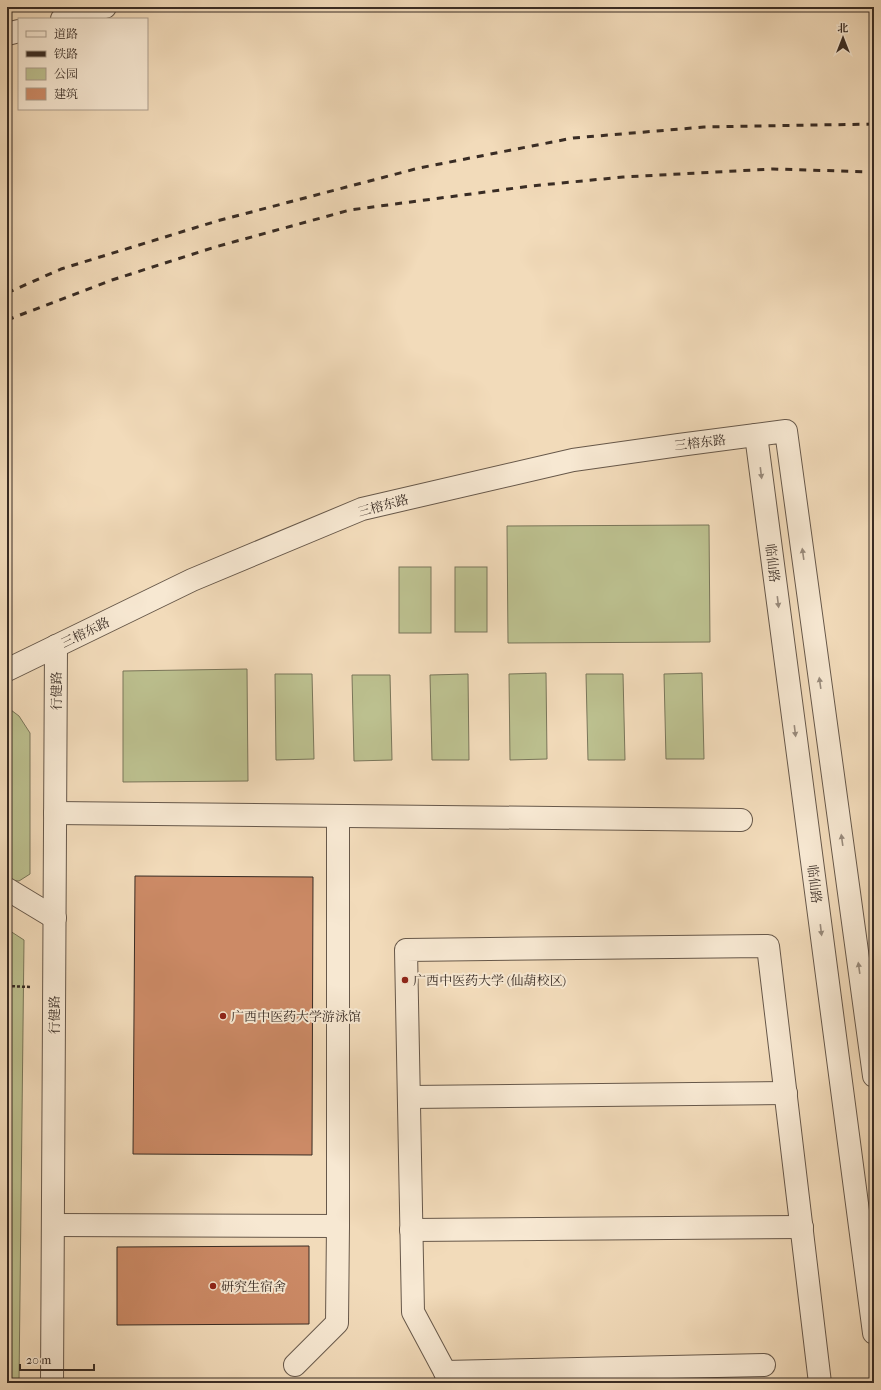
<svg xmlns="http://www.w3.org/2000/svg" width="881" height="1390" font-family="'IM FELL French Canon','Noto Serif SC',serif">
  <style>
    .green { fill: #bcc08f; stroke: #7a765a }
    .building { fill: #cc8a66; stroke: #392c24 }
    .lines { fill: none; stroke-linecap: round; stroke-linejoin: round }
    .minor-casing { stroke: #67584a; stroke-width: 24 }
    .path { stroke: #392c24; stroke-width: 2.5; stroke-dasharray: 3 2; stroke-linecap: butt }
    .minor { stroke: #f7e8d2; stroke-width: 22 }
    .rail { stroke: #392c24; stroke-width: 3; stroke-dasharray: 7 7; stroke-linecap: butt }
    .oneway { fill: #988a7b }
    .poi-dot { fill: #8f2418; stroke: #f7e8d2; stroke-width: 1.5 }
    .labels { text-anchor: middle; stroke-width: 4; stroke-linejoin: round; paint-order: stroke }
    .street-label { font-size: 13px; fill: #392c24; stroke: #f7e8d2 }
    .poi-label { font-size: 13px; fill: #392c24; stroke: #f7e8d2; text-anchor: start }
  </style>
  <rect width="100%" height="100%" fill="#f2dbba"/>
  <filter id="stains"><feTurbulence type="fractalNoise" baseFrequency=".005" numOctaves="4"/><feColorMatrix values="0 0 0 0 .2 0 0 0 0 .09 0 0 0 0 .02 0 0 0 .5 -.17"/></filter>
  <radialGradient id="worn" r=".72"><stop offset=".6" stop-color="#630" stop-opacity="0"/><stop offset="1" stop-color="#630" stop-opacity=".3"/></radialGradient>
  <g class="green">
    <path d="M709,525L710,642L508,643L507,526Z"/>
    <rect x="399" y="567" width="32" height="66"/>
    <rect x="455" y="567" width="32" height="65"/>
    <path d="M247,669L248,781L123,782V671Z"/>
    <path d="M546,673L547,759L510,760L509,674Z"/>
    <path d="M702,673L704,759H666L664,674Z"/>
    <path d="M275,674H312L314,759L276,760Z"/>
    <path d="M468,674L469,760H432L430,675Z"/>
    <path d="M586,674H623L625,760H588Z"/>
    <path d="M352,675H390L392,760L354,761Z"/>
    <path d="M7,707L19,716L30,733V874L19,881L7,880Z"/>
    <path d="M7,929L24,940L19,1383H7Z"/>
  </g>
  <g class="building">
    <path d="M135,876L313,877L312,1155L133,1154Z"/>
    <path d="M309,1246V1324L117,1325V1247Z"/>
  </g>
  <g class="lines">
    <g class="minor-casing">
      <g id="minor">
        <path d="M62,19L105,7"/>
        <path d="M7,34L19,31"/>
        <path d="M756,435L874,1333"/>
        <path d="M7,670L192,580L362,509L573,460L679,445L786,431L874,1076"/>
        <path d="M55,813L741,820"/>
        <path d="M7,889L55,918"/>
        <path d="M409,1097L786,1093"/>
        <path d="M53,1225L338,1226V816"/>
        <path d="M411,1230L802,1227"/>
        <path d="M295,1365L337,1323L338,1226"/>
        <path d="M445,1372L764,1365"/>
        <path d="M52,1383L56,646"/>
        <path d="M451,1383L413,1312L406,950L768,946L820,1383"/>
      </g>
    </g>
    <path class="path" d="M7,986L30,987"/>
    <use href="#minor" class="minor"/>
    <g class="rail">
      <path d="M7,293L61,269L217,221L419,168L573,138L704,127L874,124"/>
      <path d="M7,320L112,280L215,247L350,210L531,186L623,177L773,169L874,172"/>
    </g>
  </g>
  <defs><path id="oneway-solid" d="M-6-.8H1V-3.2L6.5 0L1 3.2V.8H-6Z"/></defs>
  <g class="oneway">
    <use href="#oneway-solid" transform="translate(761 473) rotate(83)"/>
    <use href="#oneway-solid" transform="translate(803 554) rotate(-98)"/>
    <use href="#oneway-solid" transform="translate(778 602) rotate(83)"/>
    <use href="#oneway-solid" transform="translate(820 683) rotate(-98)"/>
    <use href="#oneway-solid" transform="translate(795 731) rotate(83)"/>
    <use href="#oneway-solid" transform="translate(842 840) rotate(-98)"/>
    <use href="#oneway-solid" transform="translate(821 930) rotate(83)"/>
    <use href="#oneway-solid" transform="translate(859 968) rotate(-98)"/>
  </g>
  <g class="poi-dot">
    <circle cx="405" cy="980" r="4"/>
    <circle cx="223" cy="1016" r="4"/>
    <circle cx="213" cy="1286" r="4"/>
  </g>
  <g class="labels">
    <g class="street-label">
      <text transform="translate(700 442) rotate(-7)" y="5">三榕东路</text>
      <text transform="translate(383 505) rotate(-15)" y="5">三榕东路</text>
      <text transform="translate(773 563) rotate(83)" y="5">临仙路</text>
      <text transform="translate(85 632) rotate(-26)" y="5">三榕东路</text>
      <text transform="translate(56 691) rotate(-90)" y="5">行健路</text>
      <text transform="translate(815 884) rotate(83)" y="5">临仙路</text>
      <text transform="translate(54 1015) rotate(-90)" y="5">行健路</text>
    </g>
    <g class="poi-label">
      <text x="413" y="985">广西中医药大学 (仙葫校区)</text>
      <text x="231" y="1021">广西中医药大学游泳馆</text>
      <text x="221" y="1291">研究生宿舍</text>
    </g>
  </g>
  <rect width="881" height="1390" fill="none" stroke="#f2dbba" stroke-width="24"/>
  <rect x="8" y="8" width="865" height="1374" fill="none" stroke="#392c24" stroke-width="2"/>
  <rect x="12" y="12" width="857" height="1366" fill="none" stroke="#392c24"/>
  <rect x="18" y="18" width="130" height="92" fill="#f7e8d2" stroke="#ab9d8c"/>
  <rect x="26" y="31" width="20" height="6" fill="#f7e8d2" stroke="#ab9d8c"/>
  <text x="54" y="38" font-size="12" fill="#392c24">道路</text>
  <rect x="26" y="51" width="20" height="6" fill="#392c24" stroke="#ab9d8c"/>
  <text x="54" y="58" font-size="12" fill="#392c24">铁路</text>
  <rect x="26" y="68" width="20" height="12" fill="#bcc08f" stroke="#ab9d8c"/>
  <text x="54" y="78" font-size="12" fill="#392c24">公园</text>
  <rect x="26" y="88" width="20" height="12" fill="#cc8a66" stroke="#ab9d8c"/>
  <text x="54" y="98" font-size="12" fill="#392c24">建筑</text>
  <g transform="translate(843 38)" stroke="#f7e8d2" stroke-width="3" paint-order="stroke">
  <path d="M0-3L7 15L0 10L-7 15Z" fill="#392c24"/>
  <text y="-6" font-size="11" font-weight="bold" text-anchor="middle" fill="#392c24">北</text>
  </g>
  <path d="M20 1364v6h74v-6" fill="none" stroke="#392c24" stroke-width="2"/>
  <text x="26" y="1364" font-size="12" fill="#392c24" stroke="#f7e8d2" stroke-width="3" paint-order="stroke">20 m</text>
  <rect width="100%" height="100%" filter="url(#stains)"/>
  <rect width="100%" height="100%" fill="url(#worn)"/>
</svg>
